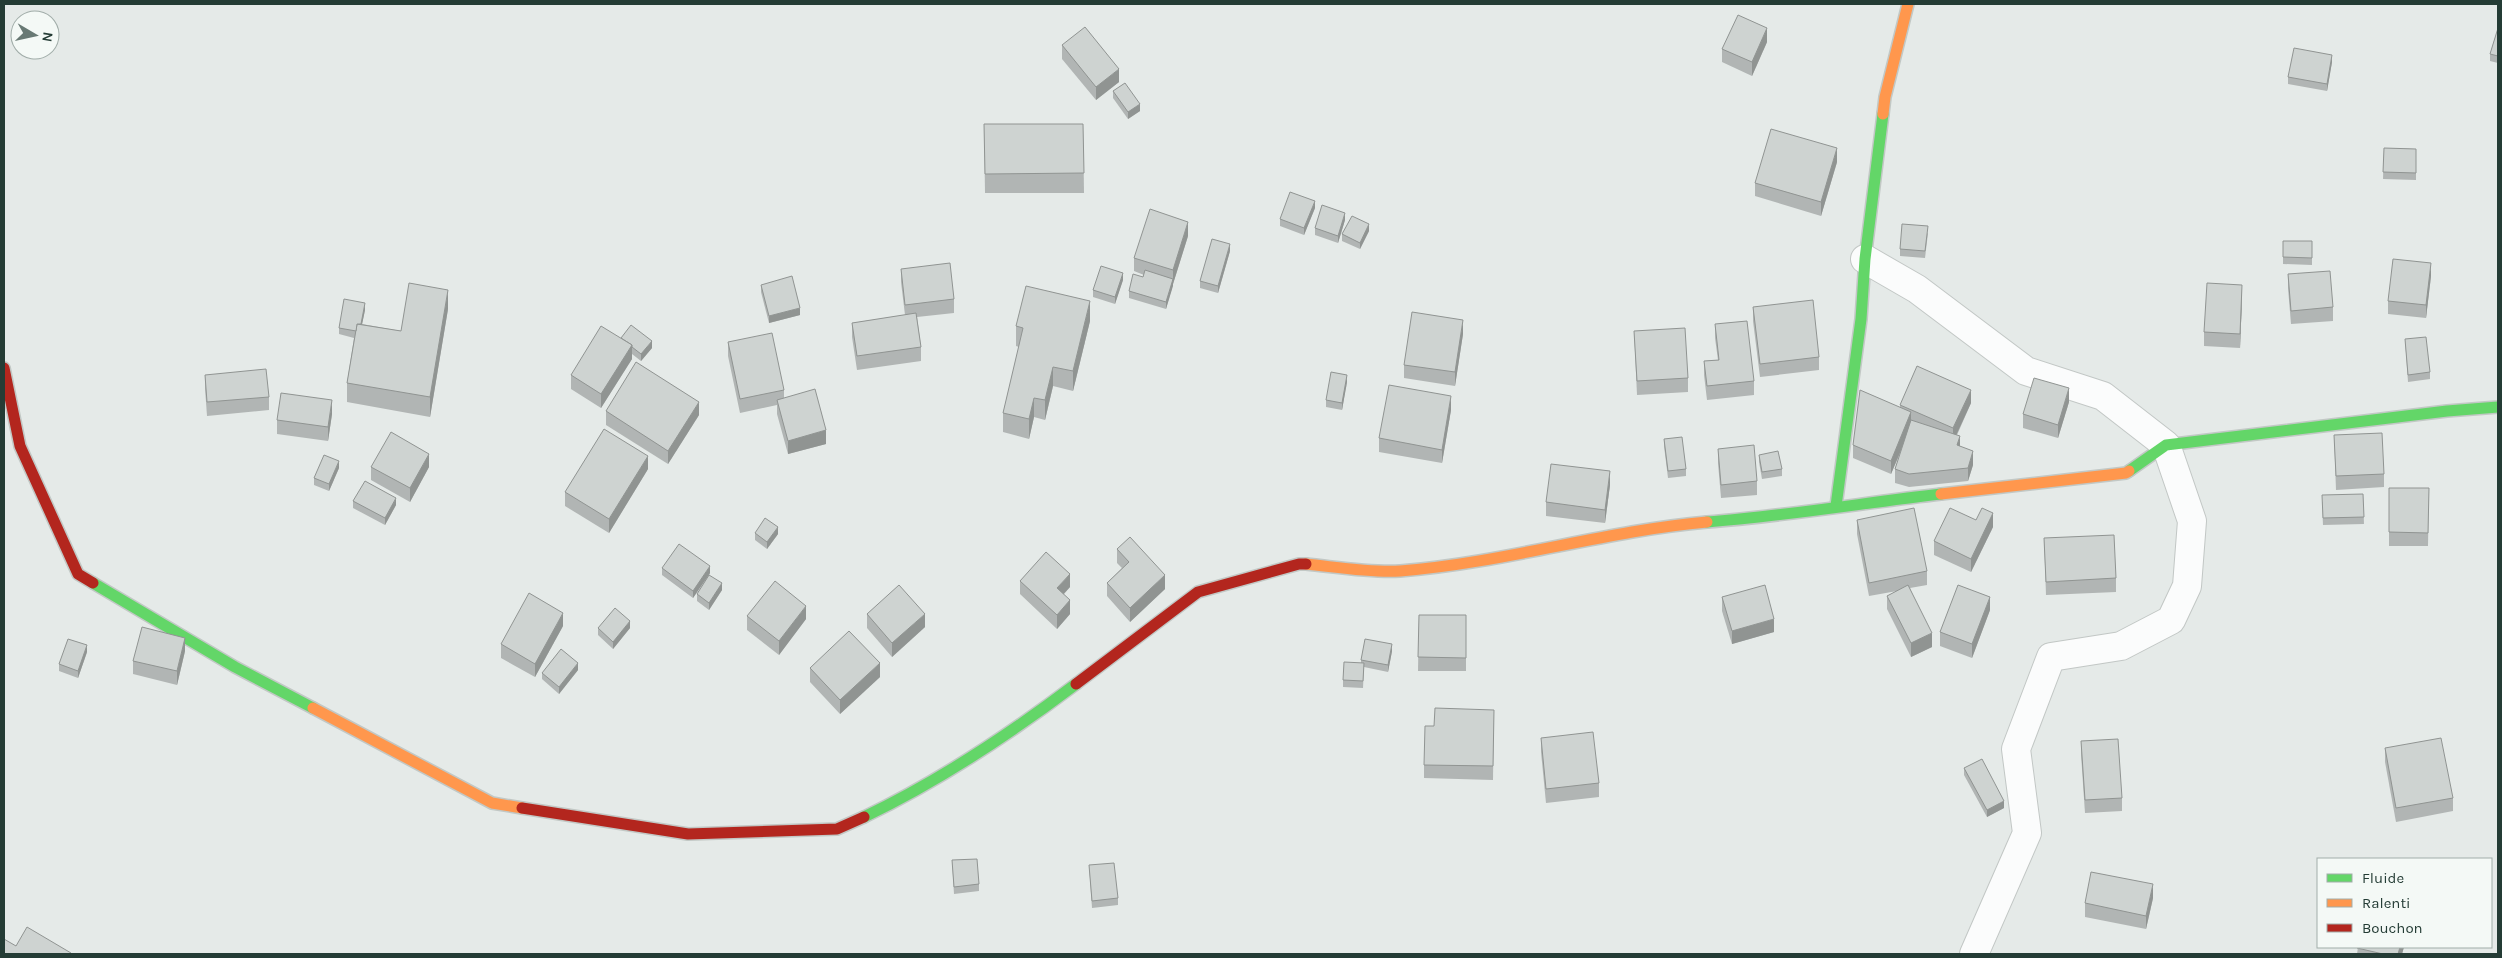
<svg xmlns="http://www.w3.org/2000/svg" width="2502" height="958" font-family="Karla,sans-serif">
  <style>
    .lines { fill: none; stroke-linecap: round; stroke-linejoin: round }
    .street-casing { stroke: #c2c7c5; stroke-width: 30 }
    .fast-casing { stroke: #c2c8c5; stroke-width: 14 }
    .slow-casing { stroke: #c2c8c5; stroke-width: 14 }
    .jam-casing { stroke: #c2c8c5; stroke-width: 14 }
    .street { stroke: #fbfcfc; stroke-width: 28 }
    .fast { stroke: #63d668; stroke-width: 11 }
    .slow { stroke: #ff974d; stroke-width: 11 }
    .jam { stroke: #b3261e; stroke-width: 11 }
    .wall { fill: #b1b5b4 }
    .shaded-wall { fill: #909492 }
    .building { fill: #ced3d1; stroke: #909492 }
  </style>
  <rect width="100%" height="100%" fill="#e5eae8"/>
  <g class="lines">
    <g class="street-casing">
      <path id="street" d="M1865,259L1917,289L2026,371L2103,396L2166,445L2192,521L2187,586L2171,620L2121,646L2051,657L2016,749L2027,833L1974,954"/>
    </g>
    <g class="fast-casing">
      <g id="fast">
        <path d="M2129,471L2166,445L2447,411L2498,407"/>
        <path d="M1836,506L1861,319L1865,259L1883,114"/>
        <path d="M1707,522C1786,516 1863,503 1941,494"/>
        <path d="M93,583L235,667L313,708"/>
        <path d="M864,817C939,781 1010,734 1076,684"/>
      </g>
    </g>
    <g class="slow-casing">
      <g id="slow">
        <path d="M1883,114L1885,97L1908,4"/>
        <path d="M1941,494L2126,473L2129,471"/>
        <path d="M1306,564C1336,567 1371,573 1400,571C1504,563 1604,531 1707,522"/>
        <path d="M313,708L492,803L522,808"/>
      </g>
    </g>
    <g class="jam-casing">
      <g id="jam">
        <path d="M4,368L20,446L78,574L93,583"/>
        <path d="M1076,684L1198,592L1299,564H1306"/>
        <path d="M522,808L688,834L837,829L864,817"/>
      </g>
    </g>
    <use href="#street" class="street"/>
    <use href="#fast" class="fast"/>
    <use href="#slow" class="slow"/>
    <use href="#jam" class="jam"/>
  </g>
  <g class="wall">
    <path d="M2289,4H2303L2302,5Z"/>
    <path d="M2498,28V63L2490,61V54Z"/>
    <path d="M1767,42L1752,76L1722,62V49Z"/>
    <path d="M1062,45L1119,82L1096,100L1062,59Z"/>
    <path d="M2332,62L2327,91L2288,84V77Z"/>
    <path d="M1113,91L1140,111L1128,119L1113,98Z"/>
    <path d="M984,124H1083L1084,193H985Z"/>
    <path d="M2384,148L2416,149V180L2383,179Z"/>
    <path d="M1837,162L1821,216L1755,196V183Z"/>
    <path d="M1315,208L1304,235L1280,226V219Z"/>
    <path d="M1345,220L1338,243L1315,235V228Z"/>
    <path d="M1369,231L1360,249L1342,241V234Z"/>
    <path d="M1928,233L1925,258L1900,256V249Z"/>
    <path d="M1188,236L1173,284L1166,309L1129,298V291L1143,277L1144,275L1134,271V258Z"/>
    <path d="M2283,241H2312V265L2283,264Z"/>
    <path d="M1230,251L1218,293L1200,288V281Z"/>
    <path d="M901,269L954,299V313L917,317L921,347V361L857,370L852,337V323L905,315L901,282Z"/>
    <path d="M2288,274L2333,307V321L2291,324L2288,288Z"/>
    <path d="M2431,276L2426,318L2388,314V301Z"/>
    <path d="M1123,280L1115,304L1093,297V290Z"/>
    <path d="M761,285L800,315L769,323L761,292Z"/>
    <path d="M2242,299L2240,348L2204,346V332Z"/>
    <path d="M1753,307L1819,357V370L1760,377L1753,321Z"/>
    <path d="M448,309L430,417L347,402V383L354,338L339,334V328L365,310L362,324L401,331Z"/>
    <path d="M1090,321L1073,391L1053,386L1045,420L1034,417L1029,439L1003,432V413L1019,347L1016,346V326Z"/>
    <path d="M1715,324L1754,381V395L1707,400L1704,375V361L1718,360L1715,338Z"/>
    <path d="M1634,331L1688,378V392L1637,395Z"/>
    <path d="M1463,334L1455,386L1404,378V365Z"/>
    <path d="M621,338L652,348L641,361L632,354V359L601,408L571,389V375Z"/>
    <path d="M2405,339L2430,372V379L2408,382Z"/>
    <path d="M728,342L784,390V398L826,444L788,454L777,414V405L740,413L728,356Z"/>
    <path d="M205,375L269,397V410L207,416L205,388Z"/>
    <path d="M1347,382L1342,410L1326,407V400Z"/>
    <path d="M2069,402L2058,438L2023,428V414Z"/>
    <path d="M1971,403L1957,435L1960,446L1973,465L1968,481L1909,487L1895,483V469L1902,449L1891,474L1853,458V445L1900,407V405Z"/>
    <path d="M1451,410L1442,463L1379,452V438Z"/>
    <path d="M606,411L699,415L668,464L606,425Z"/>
    <path d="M332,414L328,441L277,434V420Z"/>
    <path d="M2334,435L2384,474V487L2336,490Z"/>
    <path d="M1664,439L1686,469V476L1668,478L1664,446Z"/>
    <path d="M1718,449L1757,481V495L1721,498L1718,463Z"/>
    <path d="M1759,455L1782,469V476L1762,479L1759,462Z"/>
    <path d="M371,467H429L410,502L371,480Z"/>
    <path d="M339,468L329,491L314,485V478Z"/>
    <path d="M648,469L609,533L565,506V492Z"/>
    <path d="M1610,485L1605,523L1546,516V502Z"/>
    <path d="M2389,488H2429L2428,546H2389Z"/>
    <path d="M2363,494L2364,524L2323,525L2322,502Z"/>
    <path d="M353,501L396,505L385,525L353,508Z"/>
    <path d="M1857,520L1927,571V585L1910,588L1932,647L1911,657L1887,609V596L1897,591L1869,596L1857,534Z"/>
    <path d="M1976,520L1993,527L1971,572L1934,555V541Z"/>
    <path d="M755,533L778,534L767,549L755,540Z"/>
    <path d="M2044,538L2116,578V592L2046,595Z"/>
    <path d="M1117,549L1165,589L1130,622L1107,596V583L1122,568L1117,563Z"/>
    <path d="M662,568L710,573L709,575L722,590L709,610L697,601V594L706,579L693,598L662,575Z"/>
    <path d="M1020,581L1070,587L1064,594L1070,614L1057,629L1020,594Z"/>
    <path d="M1722,597L1774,632L1732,644L1722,611Z"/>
    <path d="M1990,610L1972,658L1940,646V632Z"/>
    <path d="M867,614L925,627L892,657L867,628Z"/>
    <path d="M1419,615H1466V671H1418Z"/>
    <path d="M747,616L806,619L779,655L747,630Z"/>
    <path d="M563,626L535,677L501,658V644Z"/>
    <path d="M598,628H630L613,649L598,635Z"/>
    <path d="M185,651L177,685L133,674V661Z"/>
    <path d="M1392,651L1388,672L1364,667L1363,688L1343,687V680L1361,663V660Z"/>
    <path d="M87,652L78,678L59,671V664Z"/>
    <path d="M810,668L880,677L840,714L810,682Z"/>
    <path d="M578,670L559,694L542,679V673Z"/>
    <path d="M1494,710L1493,780L1424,778V765L1434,726Z"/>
    <path d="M1541,738L1599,783V797L1546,803L1541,752Z"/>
    <path d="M2081,741L2122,798V811L2085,813L2081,754Z"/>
    <path d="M2385,748L2453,798V811L2396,822L2385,762Z"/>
    <path d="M1964,768L2004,808L1987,817L1964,775Z"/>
    <path d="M952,860L979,884V891L954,894Z"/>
    <path d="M1089,865L1118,898V905L1092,908Z"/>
    <path d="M2153,898L2146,929L2085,917V903Z"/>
    <path d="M2358,947H2404L2402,954H2357Z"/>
  </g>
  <g class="shaded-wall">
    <path d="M1767,28V42L1752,76V62Z"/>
    <path d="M2332,55V62L2327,91V84Z"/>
    <path d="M1119,69V82L1096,100V87Z"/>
    <path d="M1140,104V111L1128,119V112Z"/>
    <path d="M1837,148V162L1821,216V202Z"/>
    <path d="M1315,201V208L1304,235V228Z"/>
    <path d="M1345,213V220L1338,243V236Z"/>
    <path d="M1188,222V236L1173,284V270Z"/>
    <path d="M1369,224V231L1360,249V243Z"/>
    <path d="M1230,244V251L1218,293V286Z"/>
    <path d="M2431,263V276L2426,318V305Z"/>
    <path d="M1123,273V280L1115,304V297Z"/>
    <path d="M1173,279V286L1166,309V302Z"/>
    <path d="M2242,285V299L2240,348V334Z"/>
    <path d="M448,290V309L430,417V397Z"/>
    <path d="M1090,301V321L1073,391V371Z"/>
    <path d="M365,303V310L359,339V332Z"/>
    <path d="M800,308V315L769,323V316Z"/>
    <path d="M1463,320V334L1455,386V372Z"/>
    <path d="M652,341V348L641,361V354Z"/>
    <path d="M632,345V359L601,408V394Z"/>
    <path d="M1053,367V386L1045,420V400Z"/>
    <path d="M1347,375V382L1342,410V403Z"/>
    <path d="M2069,388V402L2058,438V425Z"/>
    <path d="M1971,390V403L1953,442V428Z"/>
    <path d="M1451,396V410L1442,463V450Z"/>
    <path d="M1034,398V417L1029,439V419Z"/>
    <path d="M332,400V414L328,441V427Z"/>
    <path d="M699,402V415L668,464V451Z"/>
    <path d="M1911,412V426L1891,474V461Z"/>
    <path d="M826,430V444L788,454V441Z"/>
    <path d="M1960,436V449L1957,445Z"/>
    <path d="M1973,451V465L1968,481V468Z"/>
    <path d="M429,454V467L410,502V488Z"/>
    <path d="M648,456V469L609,533V519Z"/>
    <path d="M339,461V468L329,491V484Z"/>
    <path d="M1610,471V485L1605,523V510Z"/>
    <path d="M396,498V505L385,525V518Z"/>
    <path d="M1993,513V527L1971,572V559Z"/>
    <path d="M778,527V534L767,549V542Z"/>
    <path d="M710,566V573L693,598V591Z"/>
    <path d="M1070,574V587L1057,601V588Z"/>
    <path d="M1165,575V589L1130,622V608Z"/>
    <path d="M722,583V590L709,610V603Z"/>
    <path d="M1990,597V610L1972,658V644Z"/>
    <path d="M1070,600V614L1057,629V615Z"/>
    <path d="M806,606V619L779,655V641Z"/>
    <path d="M563,613V626L535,677V664Z"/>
    <path d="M925,614V627L892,657V643Z"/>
    <path d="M1774,619V632L1732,644V631Z"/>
    <path d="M630,621V628L613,649V642Z"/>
    <path d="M1932,633V647L1911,657V643Z"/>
    <path d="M185,638V651L177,685V671Z"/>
    <path d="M1392,644V651L1388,672V665Z"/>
    <path d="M87,645V652L78,678V671Z"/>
    <path d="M578,663V670L559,694V687Z"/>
    <path d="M880,663V677L840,714V700Z"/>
    <path d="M2004,801V808L1987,817V810Z"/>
    <path d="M2153,884V898L2146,929V916Z"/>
    <path d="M2400,947H2404L2402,954H2398Z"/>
  </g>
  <g class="building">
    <path d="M1738,15L1767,28L1752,62L1722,49Z"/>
    <path d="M1085,27L1119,69L1096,87L1062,45Z"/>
    <path d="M2498,28V56L2490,54Z"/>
    <path d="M2294,48L2332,55L2327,84L2288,77Z"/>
    <path d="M1125,83L1140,104L1128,112L1113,91Z"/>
    <path d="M984,124H1083L1084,173L985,174Z"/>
    <path d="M1771,129L1837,148L1821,202L1755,183Z"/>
    <path d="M2384,148L2416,149V173L2383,172Z"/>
    <path d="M1290,192L1315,201L1304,228L1280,219Z"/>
    <path d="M1322,205L1345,213L1338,236L1315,228Z"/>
    <path d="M1150,209L1188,222L1173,270L1134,258Z"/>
    <path d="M1352,216L1369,224L1360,243L1342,234Z"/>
    <path d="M1902,224L1928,226L1925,251L1900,249Z"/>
    <path d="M1212,239L1230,244L1218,286L1200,281Z"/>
    <path d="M2283,241H2312V258L2283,257Z"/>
    <path d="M2393,259L2431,263L2426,305L2388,301Z"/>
    <path d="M950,263L954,299L905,305L901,269Z"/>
    <path d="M1101,266L1123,273L1115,297L1093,290Z"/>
    <path d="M1145,270L1173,279L1166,302L1129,291L1133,274L1143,277Z"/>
    <path d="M2330,271L2333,307L2291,311L2288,274Z"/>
    <path d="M792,276L800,308L769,316L761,285Z"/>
    <path d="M409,283L448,290L430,397L347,383L357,324L401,331Z"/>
    <path d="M2207,283L2242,285L2240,334L2204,332Z"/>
    <path d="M1026,286L1090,301L1073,371L1053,367L1045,400L1034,398L1029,419L1003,413L1023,328L1016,326Z"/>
    <path d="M344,299L365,303L361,324H357L356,331L339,328Z"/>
    <path d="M1813,300L1819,357L1760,364L1753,307Z"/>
    <path d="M1412,312L1463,320L1455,372L1404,365Z"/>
    <path d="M916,313L921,347L857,356L852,323Z"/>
    <path d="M1747,321L1754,381L1707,386L1704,361L1719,360L1715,324Z"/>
    <path d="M631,325L652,341L641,354L632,347V345L621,338Z"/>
    <path d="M601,326L632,345L601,394L571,375Z"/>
    <path d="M1685,328L1688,378L1637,381L1634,331Z"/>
    <path d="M772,333L784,390L740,399L728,342Z"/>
    <path d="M2426,337L2430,372L2408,375L2405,339Z"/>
    <path d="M636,362L699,402L668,451L606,411Z"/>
    <path d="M1917,366L1971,390L1953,428L1900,405Z"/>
    <path d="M266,369L269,397L207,402L205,375Z"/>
    <path d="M1331,372L1347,375L1342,403L1326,400Z"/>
    <path d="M2034,378L2069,388L2058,425L2023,414Z"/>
    <path d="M1389,385L1451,396L1442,450L1379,438Z"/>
    <path d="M815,389L826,430L788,441L777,400Z"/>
    <path d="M1860,390L1911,412L1891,461L1853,445Z"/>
    <path d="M281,393L332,400L328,427L277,420Z"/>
    <path d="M1911,420L1960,436L1957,445L1973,451L1968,468L1909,474L1895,469Z"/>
    <path d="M604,429L648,456L609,519L565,492Z"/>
    <path d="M391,432L429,454L410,488L371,467Z"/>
    <path d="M2382,433L2384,474L2336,476L2334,435Z"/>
    <path d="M1682,437L1686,469L1668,471L1664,439Z"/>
    <path d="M1754,445L1757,481L1721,485L1718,449Z"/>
    <path d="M1778,451L1782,469L1762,472L1759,455Z"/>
    <path d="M324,455L339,461L329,484L314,478Z"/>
    <path d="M1551,464L1610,471L1605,510L1546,502Z"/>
    <path d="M365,481L396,498L385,518L353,501Z"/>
    <path d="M2389,488H2429L2428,533L2389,532Z"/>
    <path d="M2363,494L2364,517L2323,518L2322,495Z"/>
    <path d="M1914,508L1927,571L1869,583L1857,520Z"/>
    <path d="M1950,508L1976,520L1982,508L1993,513L1971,559L1934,541Z"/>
    <path d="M765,518L778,527L767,542L755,533Z"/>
    <path d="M2114,535L2116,578L2046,582L2044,538Z"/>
    <path d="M1130,537L1165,575L1130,608L1107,583L1129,562L1117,549Z"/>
    <path d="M679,544L710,566L693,591L662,568Z"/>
    <path d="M1046,552L1070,574L1057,588L1070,600L1057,615L1020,581Z"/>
    <path d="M709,575L722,583L709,603L697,594Z"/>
    <path d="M775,581L806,606L779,641L747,616Z"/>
    <path d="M899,585L925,614L892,643L867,614Z"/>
    <path d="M1765,585L1774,619L1732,631L1722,597Z"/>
    <path d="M1908,585L1932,633L1911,643L1887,596Z"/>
    <path d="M1958,585L1990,597L1972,644L1940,632Z"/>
    <path d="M529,593L563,613L535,664L501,644Z"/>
    <path d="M615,608L630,621L613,642L598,628Z"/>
    <path d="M1419,615H1466V658L1418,657Z"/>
    <path d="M142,627L185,638L177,671L133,661Z"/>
    <path d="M849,631L880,663L840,700L810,668Z"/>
    <path d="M68,639L87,645L78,671L59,664Z"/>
    <path d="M1365,639L1392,644L1388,665L1361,660Z"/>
    <path d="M561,649L578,663L559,687L542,673Z"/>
    <path d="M1344,662L1364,663L1363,681L1343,680Z"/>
    <path d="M1435,708L1494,710L1493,766L1424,765L1425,726H1434Z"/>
    <path d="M1593,732L1599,783L1546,789L1541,738Z"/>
    <path d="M2441,738L2453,798L2396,808L2385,748Z"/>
    <path d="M2118,739L2122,798L2085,800L2081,741Z"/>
    <path d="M1982,759L2004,801L1987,810L1964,768Z"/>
    <path d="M977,859L979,884L954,887L952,860Z"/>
    <path d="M1114,863L1118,898L1092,901L1089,865Z"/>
    <path d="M2091,872L2153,884L2146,916L2085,903Z"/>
    <path d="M27,927L71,953L70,954H4V939L16,946Z"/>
    <path d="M2358,947H2400L2398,954H2383L2357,948Z"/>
  </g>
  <rect width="2502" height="958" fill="none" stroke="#243c35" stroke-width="10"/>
  <rect x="2317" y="858" width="175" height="90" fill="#f4f9f6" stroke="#a1ada9"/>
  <rect x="2327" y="874" width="25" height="8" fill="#63d668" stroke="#a1ada9"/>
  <text x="2362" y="883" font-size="15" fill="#243c35">Fluide</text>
  <rect x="2327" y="899" width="25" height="8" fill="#ff974d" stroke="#a1ada9"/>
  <text x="2362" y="908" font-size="15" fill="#243c35">Ralenti</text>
  <rect x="2327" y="924" width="25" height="8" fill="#b3261e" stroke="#a1ada9"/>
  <text x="2362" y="933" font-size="15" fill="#243c35">Bouchon</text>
  <g transform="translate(35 35) rotate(99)"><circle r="24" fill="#f4f9f6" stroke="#a1ada9"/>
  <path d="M0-4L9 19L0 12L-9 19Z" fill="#687974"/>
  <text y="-8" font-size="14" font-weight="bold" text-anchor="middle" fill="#243c35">N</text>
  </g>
</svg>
